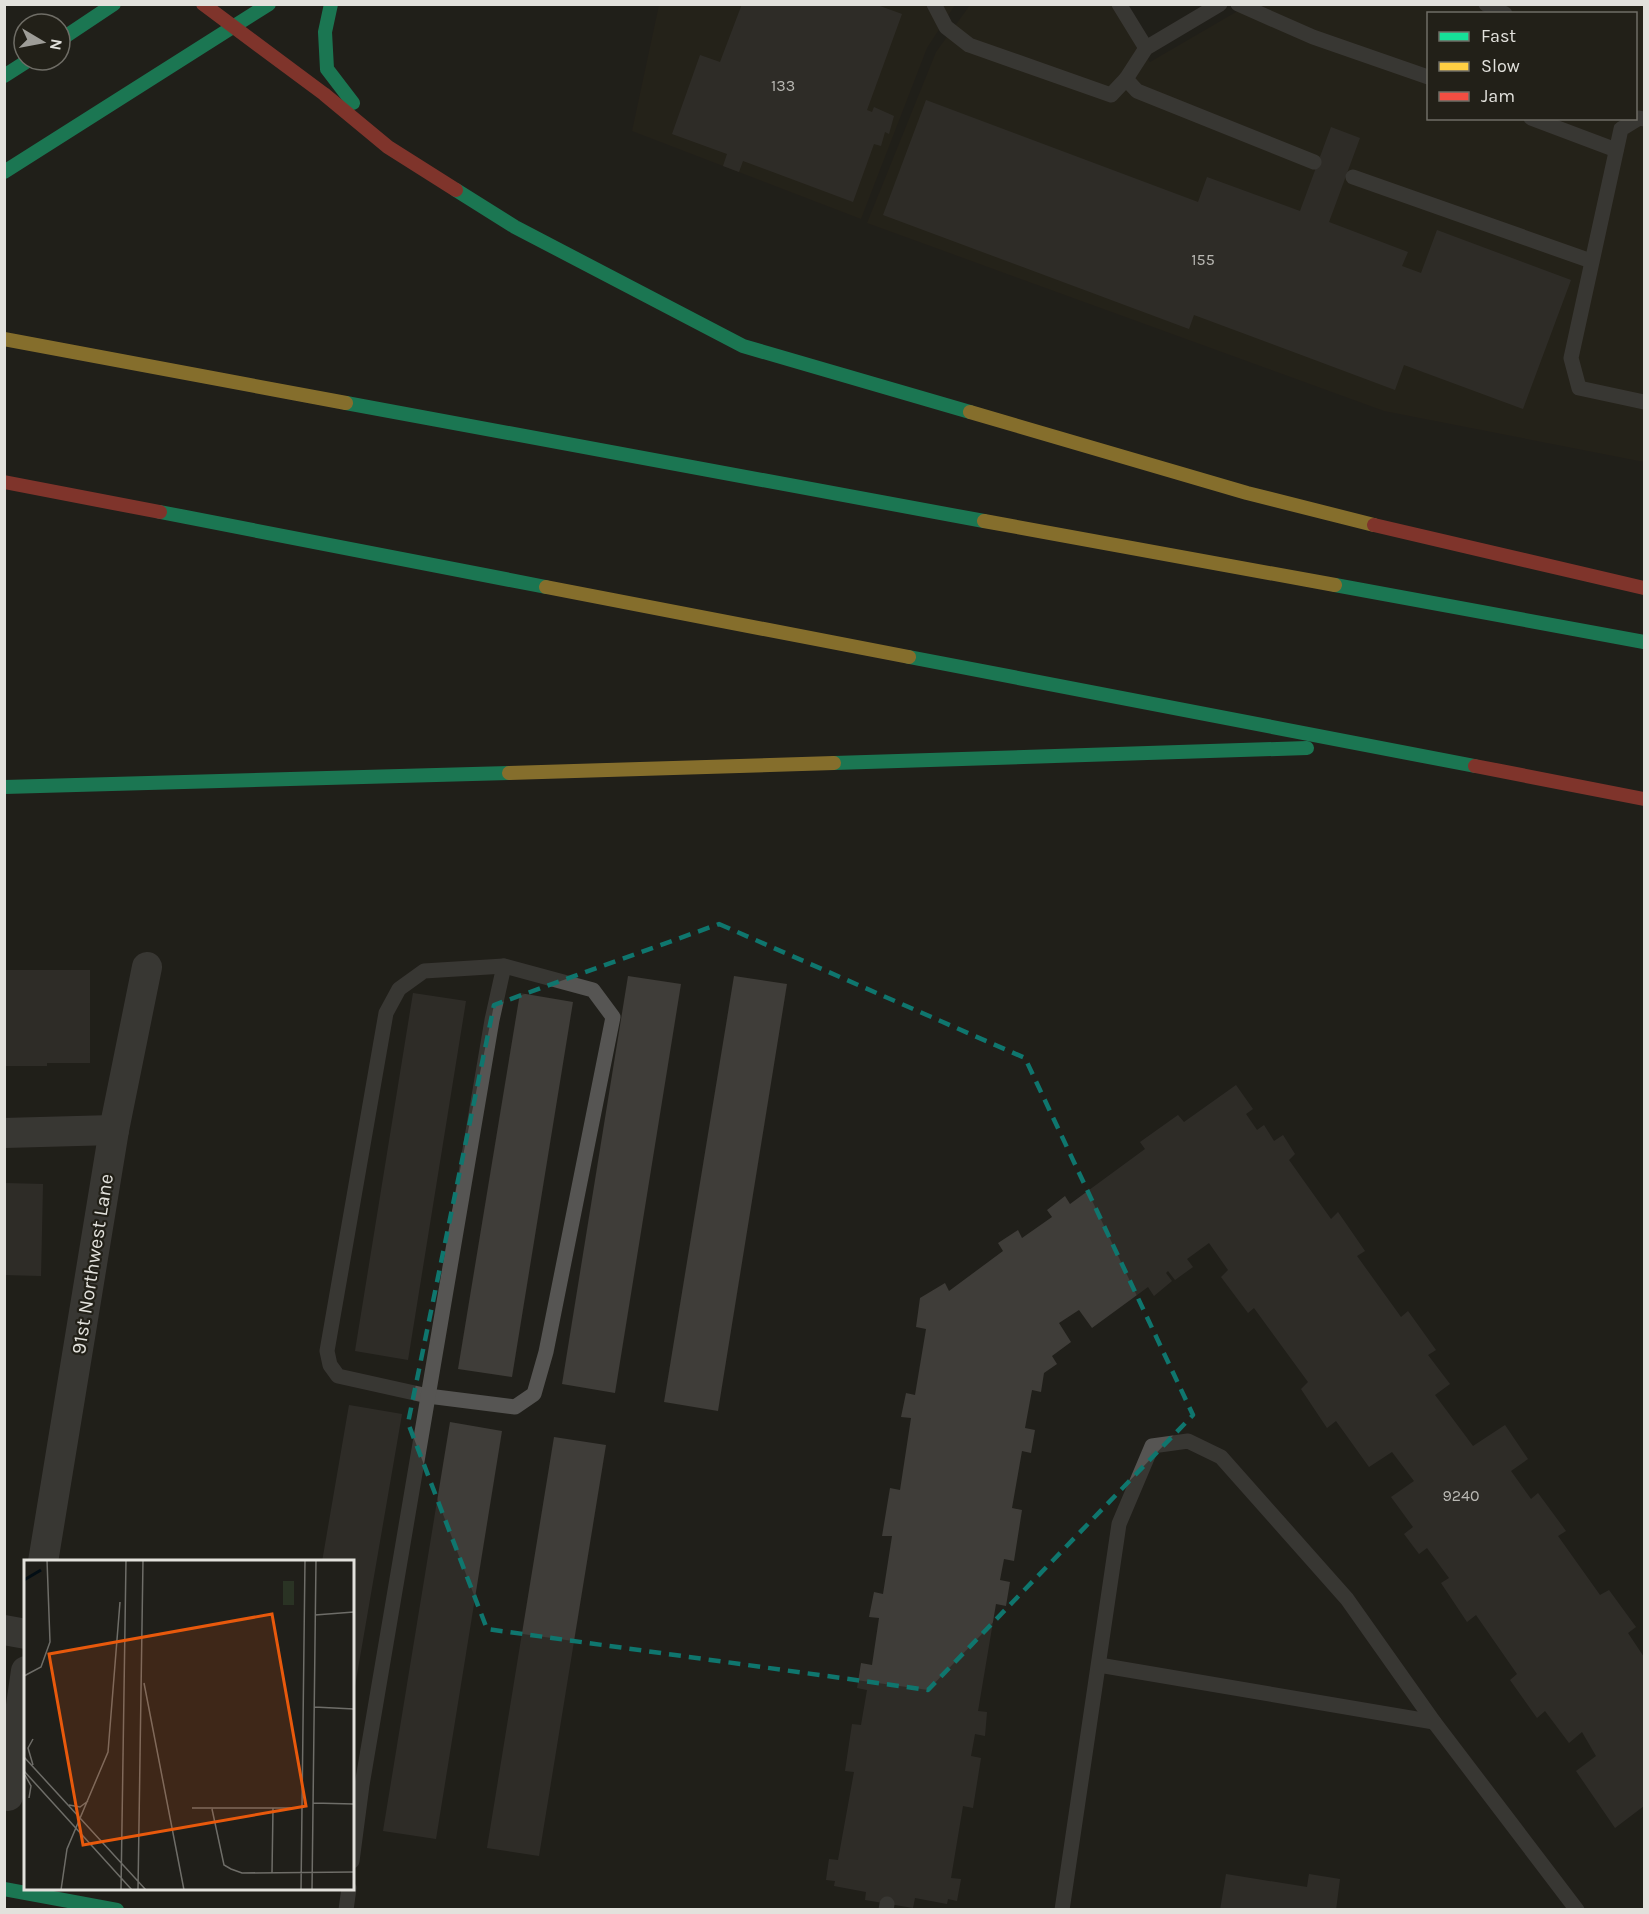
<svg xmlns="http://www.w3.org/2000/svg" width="1649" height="1914" font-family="Karla,sans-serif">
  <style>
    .built { fill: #292619; fill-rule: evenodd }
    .building { fill: #3f3d39 }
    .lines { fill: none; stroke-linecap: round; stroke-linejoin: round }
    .lane { stroke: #565553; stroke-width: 15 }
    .street { stroke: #565553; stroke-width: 30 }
    .fast { stroke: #16e098; stroke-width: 14 }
    .slow { stroke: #ffcf43; stroke-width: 14 }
    .jam { stroke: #f24e42; stroke-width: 14 }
    .marked { fill: none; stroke: #0f766e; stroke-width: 4.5; stroke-dasharray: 12 8; stroke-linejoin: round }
    .labels { text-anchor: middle; stroke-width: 4.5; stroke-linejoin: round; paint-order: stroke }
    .number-label { font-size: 16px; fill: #b9b8b3 }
    .street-label { font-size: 20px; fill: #e2e1dc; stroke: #222018 }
    .inset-river { fill: none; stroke: #030e15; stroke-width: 3 }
    .inset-road { fill: none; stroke: #6e6d68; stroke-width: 1.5 }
    .view { fill: #e8590c; fill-opacity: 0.15; stroke: #e8590c; stroke-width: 3 }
    .inset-edge { fill: none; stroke: #e2e1dc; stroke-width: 3 }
  </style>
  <rect width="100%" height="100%" fill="#201f1a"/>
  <g class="built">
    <path d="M659,5H955L927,48L861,219L632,131Z"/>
    <path d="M970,5H1112L1150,62L1248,5H1639L1644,7V462L1384,411L867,223L936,52ZM1428,14H1636V118H1428Z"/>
  </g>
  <g class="building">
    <path d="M742,4H881L880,6L902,14L867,110L872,112L874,107L894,116L889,134L885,132L881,146L874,144L853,202L743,161L739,172L723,166L727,154L672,134L700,55L720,62Z"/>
    <path d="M926,100L1198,202L1207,177L1300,211L1331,127L1360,138L1329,222L1408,252L1402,266L1421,273L1437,230L1571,280L1523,409L1404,365L1395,390L1194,315L1189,329L883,215Z"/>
    <path d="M4,970H90V1063H47V1066H4Z"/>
    <path d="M628,976L681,984L615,1393L562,1384Z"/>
    <path d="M734,976L787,984L718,1411L664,1402Z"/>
    <path d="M413,993L466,1001L408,1360L355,1351Z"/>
    <path d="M520,993L573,1002L512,1377L458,1369Z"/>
    <path d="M1236,1085L1253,1109L1246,1114L1257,1130L1264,1125L1274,1141L1283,1135L1295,1154L1289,1160L1331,1219L1338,1212L1365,1251L1357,1256L1401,1317L1408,1311L1436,1350L1428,1355L1450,1384L1435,1395L1473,1446L1505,1425L1528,1459L1511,1471L1531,1499L1538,1493L1566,1531L1558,1536L1600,1595L1609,1590L1636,1627L1628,1633L1644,1657V1806L1615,1828L1576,1771L1596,1756L1582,1732L1569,1743L1545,1711L1537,1718L1510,1680L1517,1674L1476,1615L1467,1622L1441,1583L1449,1578L1427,1548L1419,1554L1404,1534L1413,1527L1391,1497L1414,1481L1392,1452L1369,1467L1336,1421L1327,1428L1301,1389L1308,1382L1254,1308L1248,1313L1221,1277L1228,1270L1209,1243L1187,1259L1193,1267L1175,1280L1168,1271L1166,1273L1172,1281L1154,1296L1148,1287L1092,1328L1079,1310L1059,1323L1071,1342L1052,1356L1057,1364L1044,1373L1041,1392L1032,1390L1025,1428L1035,1430L1031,1453L1022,1451L1012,1508L1022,1510L1014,1561L1004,1559L1000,1580L1010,1582L1006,1606L996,1604L978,1711L987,1712L985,1736L975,1734L971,1756L981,1758L973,1808L963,1806L951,1878L961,1879L957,1901L948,1899L947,1904L915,1898L913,1908L865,1900L866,1892L834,1886L835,1881L826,1880L829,1859L838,1860L854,1772L845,1771L852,1724L861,1725L867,1690L857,1688L861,1663L872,1665L879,1618L869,1617L874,1592L883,1594L892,1536H882L890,1488L900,1490L911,1418L901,1417L906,1393L915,1395L926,1329L916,1327L920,1298L945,1283L949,1291L1003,1251L998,1243L1018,1230L1022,1238L1052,1217L1047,1210L1065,1196L1070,1204L1145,1149L1140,1142L1178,1115L1184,1122Z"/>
    <path d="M4,1183L43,1184L41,1276L4,1275Z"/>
    <path d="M349,1405L402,1414L354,1692L352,1562H322Z"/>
    <path d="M450,1422L502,1431L436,1839L383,1831Z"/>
    <path d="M554,1437L606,1445L539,1856L487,1848Z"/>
    <path d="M1226,1874L1307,1887L1309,1874L1340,1879L1336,1910H1220Z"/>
  </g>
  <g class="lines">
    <g class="lane">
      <path d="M934,4L946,27L969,45L1111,95L1126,79"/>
      <path d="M1119,4L1146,48"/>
      <path d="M1220,4L1146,48L1126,79L1137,91L1314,162"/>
      <path d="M1238,4L1313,37L1428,77"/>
      <path d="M1486,4L1505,14"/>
      <path d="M1531,118L1616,150"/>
      <path d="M1644,119L1639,118L1621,129L1571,358L1579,388L1644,402"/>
      <path d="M1353,177L1591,261"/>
      <path d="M504,966L593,990L613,1017L546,1352L534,1394L515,1407L428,1396L338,1376L330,1365L327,1351L386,1013L399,989L424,971Z"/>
      <path d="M1099,1665L1434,1722"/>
      <path d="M352,1861L362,1785L492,1020L504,966"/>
      <path d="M346,1910L349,1888"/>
      <path d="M886,1910L887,1904"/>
      <path d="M1062,1910L1119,1524L1152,1446L1188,1441L1221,1457L1347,1599L1434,1722L1577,1910"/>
    </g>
    <g class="street">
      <path d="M4,1133L114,1130"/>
      <path d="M43,1562L114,1130L147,967"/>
      <path d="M4,1630L26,1634"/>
      <path d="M8,1796L26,1671"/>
    </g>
    <g class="fast">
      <path d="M331,4L325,32L327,69L353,103"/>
      <path d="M60,40L114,4"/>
      <path d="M4,76L29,60"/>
      <path d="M4,172L269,4"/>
      <path d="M456,190L515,227L743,346L970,412"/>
      <path d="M346,403L984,521"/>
      <path d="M160,512L546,587"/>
      <path d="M1335,585L1644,642"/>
      <path d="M909,657L1475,766"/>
      <path d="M834,763L1307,748"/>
      <path d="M4,787L509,773"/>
      <path d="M4,1889L117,1910"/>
    </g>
    <g class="slow">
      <path d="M4,339L346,403"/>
      <path d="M970,412L1247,493L1374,525"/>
      <path d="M984,521L1335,585"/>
      <path d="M546,587L909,657"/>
      <path d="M509,773L834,763"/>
    </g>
    <g class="jam">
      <path d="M203,4L324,94L388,147L456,190"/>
      <path d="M4,482L160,512"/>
      <path d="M1374,525L1644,588"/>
      <path d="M1475,766L1644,799"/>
    </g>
  </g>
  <path d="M0 0H1649V1914H0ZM719,924L1025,1058L1193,1415L928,1690L487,1629L408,1423L494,1005Z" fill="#201f1a" fill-opacity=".55" fill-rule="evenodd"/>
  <path class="marked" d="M719,924L1025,1058L1193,1415L928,1690L487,1629L408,1423L494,1005Z"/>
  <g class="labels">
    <g class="number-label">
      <text x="783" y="91">133</text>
      <text x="1203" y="265">155</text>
      <text x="1461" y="1501">9240</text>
    </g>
    <g class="street-label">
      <text transform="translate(92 1264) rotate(-81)" y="7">91st Northwest Lane</text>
    </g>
  </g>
  <g transform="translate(24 1560)">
    <rect width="330" height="330" fill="#201f1a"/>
    <path d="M259,21H270V45H259Z" fill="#2a3324"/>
    <path class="inset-river" d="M0,20L17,10"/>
    <path class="inset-road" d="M291,55L330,52M0,116L17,107L26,82L23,0M120,123L160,330M290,147L330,149M0,197L122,330M9,205L4,188L9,179M0,211L108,330M1,215L7,226L5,238M289,243L330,244M45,245L56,247L64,241M168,248H268M188,249L200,305L207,309L218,313L330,312M248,313L249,248M37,330L43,289L84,192L96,42M97,330L102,0M114,330L119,0M277,330L281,0M288,330L292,0"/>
    <path class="view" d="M248,54L282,246L59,285L25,94Z"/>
    <rect width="330" height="330" class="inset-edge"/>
  </g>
  <rect width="1649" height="1914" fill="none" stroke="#e2e1dc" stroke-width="12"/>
  <rect x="1427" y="12" width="210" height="108" fill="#222018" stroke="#6f6d66" stroke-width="1.5"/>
  <rect x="1439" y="32" width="30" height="9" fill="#16e098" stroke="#6f6d66" stroke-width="1.5"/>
  <text x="1481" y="42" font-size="18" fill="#e2e1dc">Fast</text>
  <rect x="1439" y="62" width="30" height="9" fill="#ffcf43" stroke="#6f6d66" stroke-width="1.5"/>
  <text x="1481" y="72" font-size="18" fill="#e2e1dc">Slow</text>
  <rect x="1439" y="92" width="30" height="9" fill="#f24e42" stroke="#6f6d66" stroke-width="1.5"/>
  <text x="1481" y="102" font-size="18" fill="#e2e1dc">Jam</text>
  <g transform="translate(42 42) rotate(100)"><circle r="28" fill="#222018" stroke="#6f6d66" stroke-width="1.5"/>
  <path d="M0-4.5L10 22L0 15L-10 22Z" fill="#9e9d98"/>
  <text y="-9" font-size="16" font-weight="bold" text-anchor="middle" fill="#e2e1dc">N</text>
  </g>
</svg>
